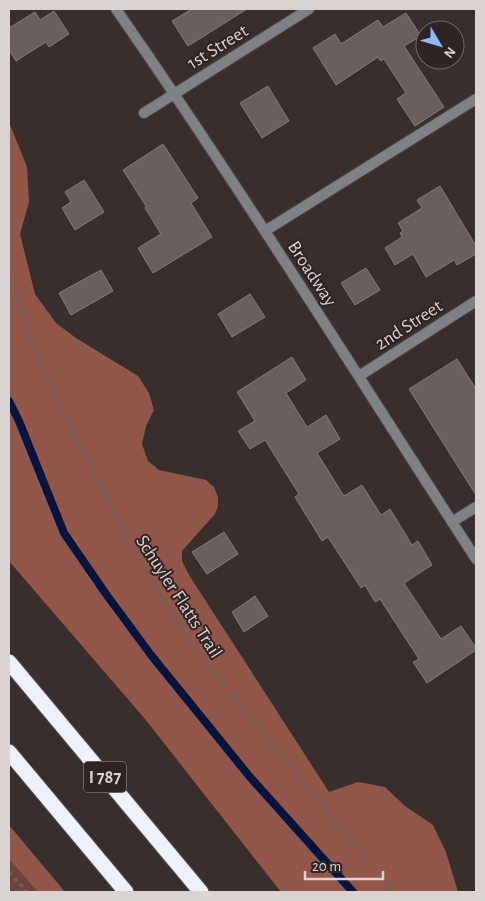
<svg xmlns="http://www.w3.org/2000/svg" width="485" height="901" font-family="'Alegreya Sans',sans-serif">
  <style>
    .green { fill: #6c443b }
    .forest { fill: #93574a }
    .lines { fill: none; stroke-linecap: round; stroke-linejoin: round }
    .stream { stroke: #03153f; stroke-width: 8 }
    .building { fill: #6a5f5c; stroke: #867b78 }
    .service-casing { stroke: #554c4a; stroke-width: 12 }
    .minor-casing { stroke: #554c4a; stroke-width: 12 }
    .motorway-casing { stroke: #554c4a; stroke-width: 17 }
    .path { stroke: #6b6361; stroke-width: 3; stroke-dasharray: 4 4; stroke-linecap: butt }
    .service { stroke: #7f8185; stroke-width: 10 }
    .minor { stroke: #7f8185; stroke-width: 10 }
    .motorway { stroke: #ecf2fc; stroke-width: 15 }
    .labels { text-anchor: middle; stroke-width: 4; stroke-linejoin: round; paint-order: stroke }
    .shield { fill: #2e2422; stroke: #a69e9c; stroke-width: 1 }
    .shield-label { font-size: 18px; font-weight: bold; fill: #d9d3d1 }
    .street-label { font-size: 19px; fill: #d9d3d1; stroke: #2e2422 }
  </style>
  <rect width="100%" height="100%" fill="#382e2c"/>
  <path class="green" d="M9,840L52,892H9Z"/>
  <g class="forest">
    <path d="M9,122L27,167L29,202L20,234L35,294L56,323L76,338L138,376L149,393L154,410L146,426L142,444L148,461L159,470L206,480L214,487L218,497V506L215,514L182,551V561L189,575L329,792L358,782L385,787L405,806L433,825L446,852L458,892H281L145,719L9,561Z"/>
    <path d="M9,825L65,892H38L9,859Z"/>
  </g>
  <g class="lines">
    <path class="stream" d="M9,401L19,421L64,533L106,594L151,655L250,777L353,892"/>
  </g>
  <g class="building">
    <path d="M192,9H247L188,46L172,21Z"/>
    <path d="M54,11L69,34L49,47L46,42L16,61L9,50V28L35,12L40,20Z"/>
    <path d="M406,13L421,36L404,46L444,107L415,126L397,99L406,93L384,59L381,61L378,57L336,85L313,48L335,34L341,44L378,20L383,27Z"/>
    <path d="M268,86L289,121L262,138L240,103Z"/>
    <path d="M163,144L198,198L191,203L212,237L153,273L138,248L161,234L145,208L146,206L123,170Z"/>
    <path d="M84,180L104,212L75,230L62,208L71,202L65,192Z"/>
    <path d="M440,186L476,246V254L457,265L454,260L426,277L413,254L395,265L385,248L402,237L400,233L403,231L398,223L422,208L417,200Z"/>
    <path d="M366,268L380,290L355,305L341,283Z"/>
    <path d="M101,270L113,291L71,315L59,293Z"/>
    <path d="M250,294L265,317L232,337L218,314Z"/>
    <path d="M292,357L306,380L286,393L307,427L326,415L340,439L317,453L344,496L362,485L381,515L390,509L412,545L418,541L432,565L404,583L441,639L461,626L476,648V650L427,683L413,662L419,659L380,599L375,602L365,585L361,588L328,537L322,541L295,497L299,494L265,440L250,449L238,431L255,421L237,392Z"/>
    <path d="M457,359L476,389V495L409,389Z"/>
    <path d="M224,532L238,554L207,574L192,552Z"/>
    <path d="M255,596L268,616L244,632L232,612Z"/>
  </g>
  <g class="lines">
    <g class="service-casing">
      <g id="service">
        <path d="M265,231L476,99"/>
        <path d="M452,522L476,507"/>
      </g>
    </g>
    <g class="minor-casing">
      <g id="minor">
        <path d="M116,9C241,189 357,375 476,559"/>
        <path d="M144,113L309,9"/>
        <path d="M359,376L476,301"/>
      </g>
    </g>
    <g class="motorway-casing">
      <g id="motorway">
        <path d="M9,662L201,892"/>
        <path d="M9,752L126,892"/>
      </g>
    </g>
    <g class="path">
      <path d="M9,275L34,346L75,436L123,532L159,592L197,651L393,892"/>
      <path d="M9,872L27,892"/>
    </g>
    <use href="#service" class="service"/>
    <use href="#minor" class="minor"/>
    <use href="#motorway" class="motorway"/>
  </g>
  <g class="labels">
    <rect class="shield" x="84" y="761.5" width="42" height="31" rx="4"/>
    <g class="shield-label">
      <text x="105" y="783">I 787</text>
    </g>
    <g class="street-label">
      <text transform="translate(217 46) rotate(-32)" y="7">1st Street</text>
      <text transform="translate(313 273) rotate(57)" y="7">Broadway</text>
      <text transform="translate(408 324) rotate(-33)" y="7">2nd Street</text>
      <text transform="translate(180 596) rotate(57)" y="7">Schuyler Flatts Trail</text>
    </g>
  </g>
  <rect width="485" height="901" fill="none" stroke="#d9d3d1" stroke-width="20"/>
  <g transform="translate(440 45) rotate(128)"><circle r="24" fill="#2e2422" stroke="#726a68"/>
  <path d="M0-4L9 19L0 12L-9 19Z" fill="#92b7fd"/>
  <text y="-8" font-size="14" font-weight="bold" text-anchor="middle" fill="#d9d3d1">N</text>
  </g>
  <path d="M305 871v8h78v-8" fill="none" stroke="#d9d3d1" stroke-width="2.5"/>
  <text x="312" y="871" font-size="15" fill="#d9d3d1" stroke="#2e2422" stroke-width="4" paint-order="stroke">20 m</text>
</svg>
